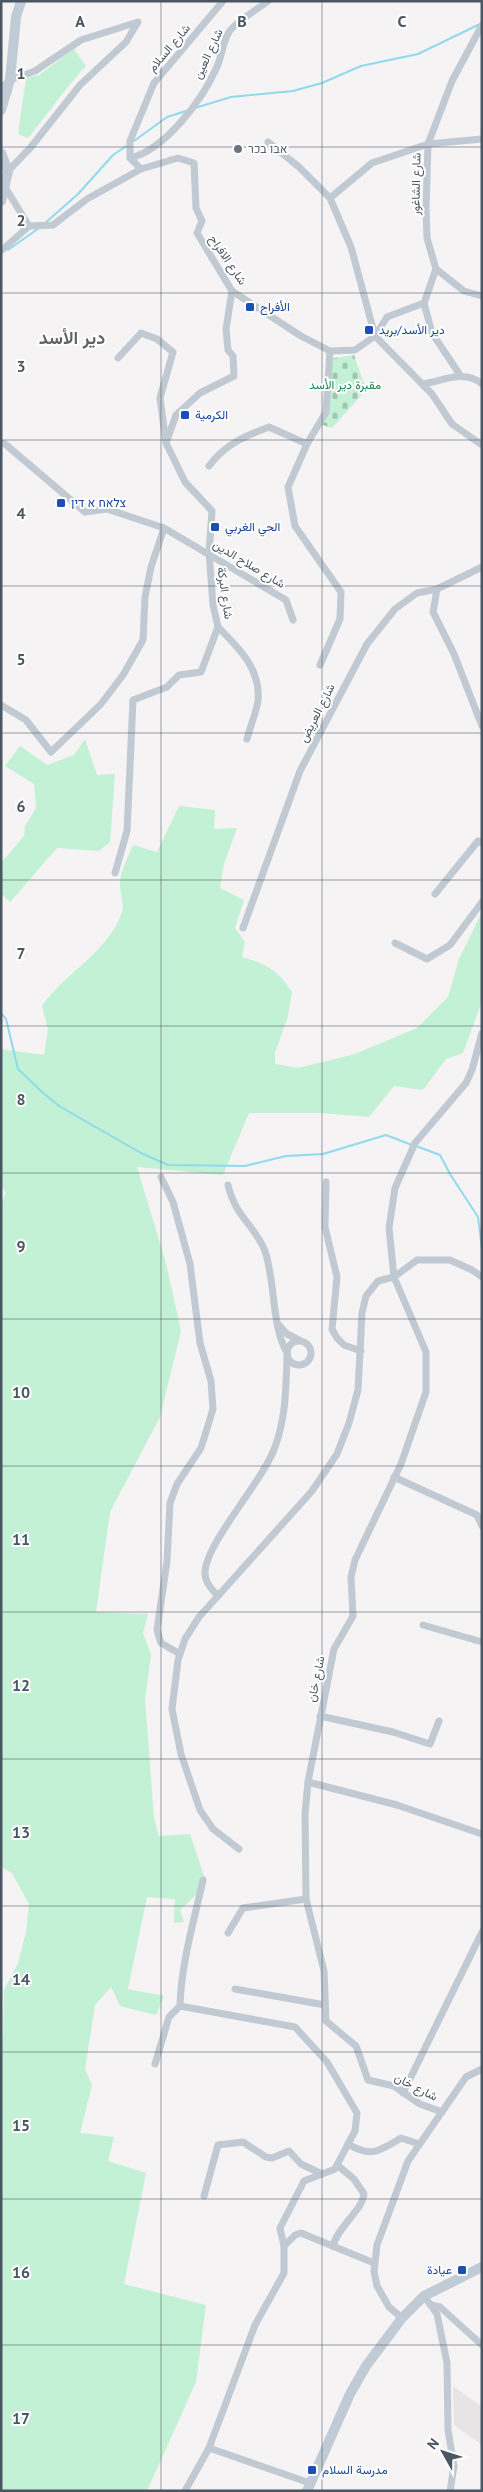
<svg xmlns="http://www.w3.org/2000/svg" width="483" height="2492" font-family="'PT Sans',Vazirmatn,Heebo,sans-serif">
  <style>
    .education { fill: #e6e4e5 }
    .grass { fill: #c3f1d5 }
    .cemetery { fill: url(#cemetery-stones) }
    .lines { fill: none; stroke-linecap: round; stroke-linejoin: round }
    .stream { stroke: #90daee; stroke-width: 2 }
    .street { stroke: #c1cad2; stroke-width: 7 }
    .secondary { stroke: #c1cbd6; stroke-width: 10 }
    .grid { fill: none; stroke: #4a5661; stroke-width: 1; stroke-opacity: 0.55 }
    .worship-dot { fill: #6b7280; stroke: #fff; stroke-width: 2 }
    .transit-dot { fill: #1a4fb4; stroke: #fff; stroke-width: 2 }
    .labels { text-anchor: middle; stroke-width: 4; stroke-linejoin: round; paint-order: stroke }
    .street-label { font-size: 12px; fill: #4a5661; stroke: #fff }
    .worship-label { font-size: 12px; fill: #5b616d; stroke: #fff; text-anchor: start }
    .transit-label { font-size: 12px; fill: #164399; stroke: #fff; text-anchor: start }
    .park-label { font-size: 12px; fill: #17864f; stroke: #fff }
    .district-label { font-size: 18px; font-weight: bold; fill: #5f6368; stroke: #fff }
    .grid-label { font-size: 16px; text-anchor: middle; font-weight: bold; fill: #4a5661; stroke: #fff; stroke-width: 4; stroke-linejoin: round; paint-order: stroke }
  </style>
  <defs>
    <pattern id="cemetery-stones" width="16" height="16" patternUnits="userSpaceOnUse" patternTransform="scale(1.25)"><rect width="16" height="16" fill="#c3f1d5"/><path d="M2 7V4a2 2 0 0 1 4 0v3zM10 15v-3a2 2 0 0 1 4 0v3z" fill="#a0c6b0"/></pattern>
  </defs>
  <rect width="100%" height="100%" fill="#f5f3f3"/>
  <path class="education" d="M453,2386L482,2407V2445L454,2425Z"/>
  <g class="grass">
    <path d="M74,49L86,66C65,88 48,114 28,138L18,134L26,78L39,75Z"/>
    <path d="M85,739L97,775L115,774L110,842L99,851L57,848L10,902L1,893V863L24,836L25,826L36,808L34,784L5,766L20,746L47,765L74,755Z"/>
    <path d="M179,806L215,810L214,829L237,828L224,864L220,888L244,900L235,928L245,942L242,957C266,964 278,970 292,992L288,1016L275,1053V1064L298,1068L355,1054L417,1028L448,997L459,959L482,912V1001L463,1053L446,1059L423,1090L394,1086L369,1117L322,1113H249L223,1175L137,1167L166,1263L181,1331L160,1417L110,1512L96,1612L148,1614L143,1633L151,1655L145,1699L154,1818L159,1836L190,1834L205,1879L198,1893L180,1910L184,1922L174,1923L175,1899L147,1897L128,1989L164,1996L156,2015L120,2006L111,1987L95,2005L85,2069L92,2085L80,2133L114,2137L108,2161L146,2173L124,2284L206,2305L196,2382L147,2491H1V2039L3,2038L4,1990L18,1963L26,1932L29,1904L12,1873L1,1867V1204L6,1193L1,1184V1049L44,1055L48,1029L42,1006C65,972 108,953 122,912C125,903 119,891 120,881C121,869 129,856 133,845L157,852Z"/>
  </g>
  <path class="cemetery" d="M354,355L366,390L332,428L320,424L326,412L328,359Z"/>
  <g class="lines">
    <g class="stream">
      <path d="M195,108L231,97L293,91L322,83L361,66L418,54L478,25"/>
      <path d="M134,141L167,117L186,111"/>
      <path d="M44,224L78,194L113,155L128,145"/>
      <path d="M8,250L39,228"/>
      <path d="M1,1013L6,1019L18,1069L42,1092L59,1106L141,1153L168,1165L245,1166L286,1156L323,1154L386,1135L412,1145"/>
      <path d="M416,1146L440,1155L450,1174L478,1217L482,1249"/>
    </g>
    <g class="street">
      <path d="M482,25L452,81L428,144L426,209L427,238L436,269L464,291L482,296"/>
      <path d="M1,88L10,80L35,71L81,40L138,22L126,42L80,85L31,147L8,171"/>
      <path d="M268,142L299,167L330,198L351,247L375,336"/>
      <path d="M130,158C165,150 202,100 216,69C222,57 222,43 229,32C234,23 258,9 268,1"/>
      <path d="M141,169L130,158V141L154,83L223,1"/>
      <path d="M5,187L29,226L53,225L87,199L141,169L178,158L194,163L196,208L202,221L197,233L232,291L301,336L330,351L355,350L375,336L432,394L452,424L482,445"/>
      <path d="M330,198L372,163L428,144L482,139"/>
      <path d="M1,251L29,226"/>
      <path d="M424,303L432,333L460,375"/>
      <path d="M375,336L387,317L424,303L436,269"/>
      <path d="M423,384C443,381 464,369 482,384"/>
      <path d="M167,440L176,415L200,393L234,376L233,356L228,350L226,329L232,291"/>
      <path d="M1,443L5,444L85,512L107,509L164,528L286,600L293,620"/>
      <path d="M209,466C224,445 245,436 269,427L307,444"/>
      <path d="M437,589L433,612L454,654L482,726"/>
      <path d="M218,627C239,648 261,669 258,701C256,713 250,727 247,739"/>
      <path d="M320,665L340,619L341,592L295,526L288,487L307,444L326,412L330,351"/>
      <path d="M1,705L26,720L51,752L101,704L123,675L143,640L145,597L151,567L164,528"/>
      <path d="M115,873L127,831L133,700L167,687L179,675L201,672L218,627L213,605L209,552L212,511L185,482L166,443L160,398L173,352L157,339L141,333L118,358"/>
      <path d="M435,894L478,841L482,843"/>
      <path d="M243,928L300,771L367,644L395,609L417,593L437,589L482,567"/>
      <path d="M395,943L427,959L450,945L482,902"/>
      <path d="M161,1177L173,1202L190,1264L200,1343L211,1381L213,1409L201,1448L177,1484L170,1503L167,1561L157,1630L161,1643L180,1654"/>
      <path d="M326,1182L325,1227L337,1277L332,1329L337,1338L344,1345L361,1351"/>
      <path d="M228,1185C235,1216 255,1226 265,1251C275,1279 272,1330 287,1352"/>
      <path d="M279,1325L287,1334L299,1340"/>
      <circle cx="299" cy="1353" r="12"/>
      <path d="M394,1477L477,1515L482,1526"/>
      <path d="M218,1596C212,1589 205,1583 205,1573C205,1544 263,1481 275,1447C286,1417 286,1387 287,1356"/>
      <path d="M423,1625L482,1642"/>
      <path d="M320,1716L393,1732L430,1744L439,1721"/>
      <path d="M308,1782L397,1805L482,1834"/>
      <path d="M239,1849L213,1829L200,1810L181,1754L172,1709L178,1660L185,1639L199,1617L312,1491L337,1454L349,1423L358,1390L362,1313L366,1296L378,1281L394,1277L389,1228L395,1188L415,1143L466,1083L472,1070L482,1033"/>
      <path d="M228,1933L243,1908L306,1899"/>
      <path d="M235,1989L325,2005"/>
      <path d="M180,2006C181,1964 194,1921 203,1880"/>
      <path d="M155,2064L169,2017L180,2006L295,2027L327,2062L357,2113L355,2131L348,2144"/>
      <path d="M403,2093L482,1932"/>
      <path d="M442,2112L420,2104L394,2086L368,2080L356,2046L326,2021L324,1971L306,1899L305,1814L308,1782L334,1649L353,1616L351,1577L355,1560L401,1464L426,1392V1352L394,1277L417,1260H450L472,1270L482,1277"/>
      <path d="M204,2196L218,2145L243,2142L266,2157L272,2158L289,2151L301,2164L322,2174"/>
      <path d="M284,2246L295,2235L301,2233L374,2263"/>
      <path d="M333,2246C338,2226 362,2211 364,2194L354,2179L337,2165"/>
      <path d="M424,2296L437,2314L447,2363L448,2430L454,2466L450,2491"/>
      <path d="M431,2305L440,2307L482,2345"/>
      <path d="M402,2318L389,2307L377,2286L374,2271L377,2245L408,2161L466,2077L482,2069"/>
      <path d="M209,2448L310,2483"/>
      <path d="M185,2491L209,2448L255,2325L284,2273V2246L280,2228L304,2181L335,2169L348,2144C371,2158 380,2151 401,2138L419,2144"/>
    </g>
    <g class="secondary">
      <path d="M1,110L10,80L16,17L21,1"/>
      <path d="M1,153L8,171L1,201"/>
      <path d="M307,2491L350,2394L366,2366L402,2318L424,2296L482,2267"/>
    </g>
  </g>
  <path class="grid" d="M161,1V2491M322,1V2491M1,147H482M1,293H482M1,440H482M1,586H482M1,733H482M1,880H482M1,1026H482M1,1173H482M1,1319H482M1,1466H482M1,1612H482M1,1759H482M1,1906H482M1,2052H482M1,2199H482M1,2345H482"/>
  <circle class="worship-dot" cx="238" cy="149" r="5"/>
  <g class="transit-dot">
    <rect x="245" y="302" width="10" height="10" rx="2.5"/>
    <rect x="364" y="325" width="10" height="10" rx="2.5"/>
    <rect x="180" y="410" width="10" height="10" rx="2.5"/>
    <rect x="56" y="498" width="10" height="10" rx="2.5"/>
    <rect x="210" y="522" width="10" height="10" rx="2.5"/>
    <rect x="457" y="2265" width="10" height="10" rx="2.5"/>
    <rect x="307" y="2465" width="10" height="10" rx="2.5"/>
  </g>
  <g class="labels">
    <g class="street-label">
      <text transform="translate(169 48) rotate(-50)" y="4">شارع السلام</text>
      <text transform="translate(208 54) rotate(-65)" y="4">شارع العين</text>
      <text transform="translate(416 184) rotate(-89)" y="4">شارع الشاغور</text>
      <text transform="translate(228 260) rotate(56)" y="4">شارع الافراح</text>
      <text transform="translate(249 564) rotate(31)" y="4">شارع صلاح الدين</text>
      <text transform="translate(225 593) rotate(82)" y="4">شارع البركة</text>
      <text transform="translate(317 713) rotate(-63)" y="4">شارع العريض</text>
      <text transform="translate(316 1679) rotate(-78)" y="4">شارع خان</text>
      <text transform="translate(416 2087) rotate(27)" y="4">شارع خان</text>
    </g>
    <g class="worship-label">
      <text x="248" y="153">אבו בכר</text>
    </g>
    <g class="transit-label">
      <text x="260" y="311">الأفراح</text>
      <text x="379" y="334">دير الأسد/بريد</text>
      <text x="195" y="419">الكرمية</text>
      <text x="71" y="507">צלאח א דין</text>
      <text x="225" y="531">الحي الغربي</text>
      <text x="452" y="2274" text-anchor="end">عيادة</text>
      <text x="322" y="2474">مدرسة السلام</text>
    </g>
    <g class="park-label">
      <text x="345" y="389">مقبرة دير الأسد</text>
    </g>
    <g class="district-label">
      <text x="72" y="344">دير الأسد</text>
    </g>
  </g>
  <g class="grid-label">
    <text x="80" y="27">A</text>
    <text x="242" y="27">B</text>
    <text x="402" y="27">C</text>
    <text x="21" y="79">1</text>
    <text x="21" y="226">2</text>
    <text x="21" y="372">3</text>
    <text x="21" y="519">4</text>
    <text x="21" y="665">5</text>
    <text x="21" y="812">6</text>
    <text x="21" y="959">7</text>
    <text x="21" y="1105">8</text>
    <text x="21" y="1252">9</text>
    <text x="21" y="1398">10</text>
    <text x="21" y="1545">11</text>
    <text x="21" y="1691">12</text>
    <text x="21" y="1838">13</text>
    <text x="21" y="1985">14</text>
    <text x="21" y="2131">15</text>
    <text x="21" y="2278">16</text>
    <text x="21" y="2424">17</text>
  </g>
  <rect width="483" height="2492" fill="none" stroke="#4a5661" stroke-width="5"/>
  <g transform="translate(443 2452) rotate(309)" stroke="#ffffff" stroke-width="4" paint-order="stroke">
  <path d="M0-4L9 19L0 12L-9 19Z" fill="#4a5661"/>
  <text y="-8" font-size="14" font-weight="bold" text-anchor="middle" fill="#4a5661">N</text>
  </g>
</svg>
